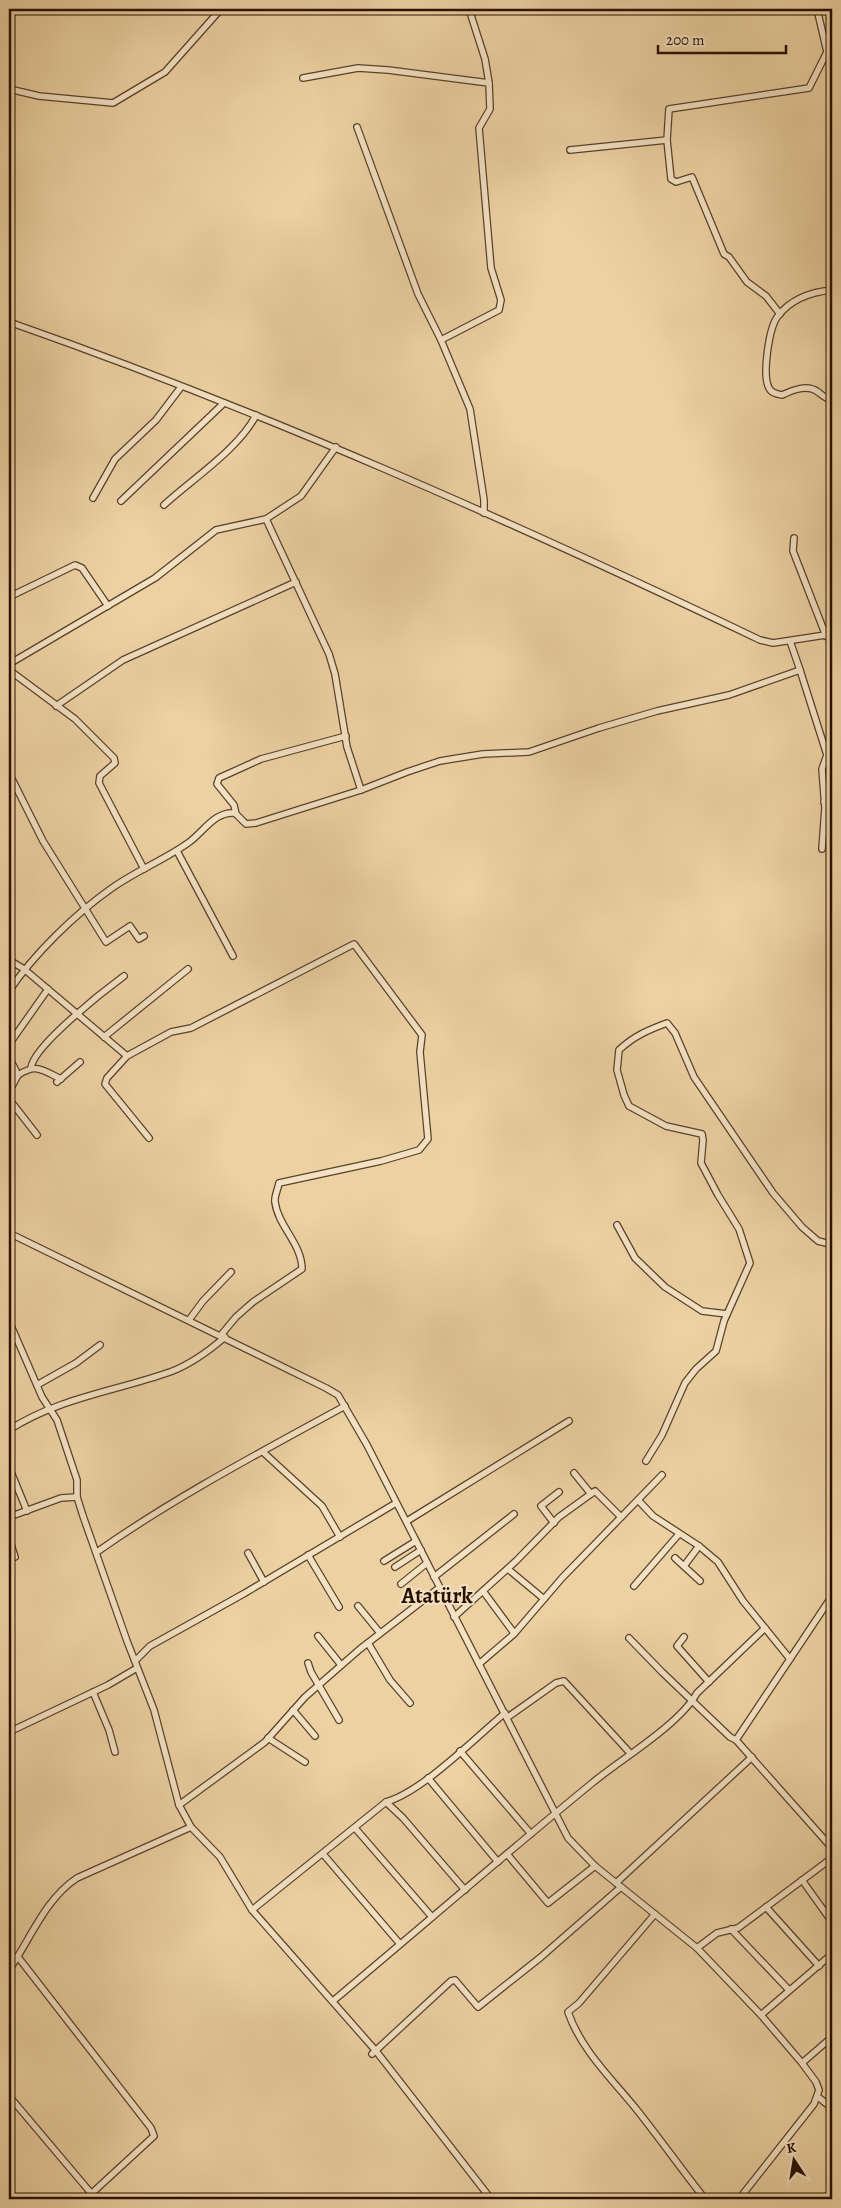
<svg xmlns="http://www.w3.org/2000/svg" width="841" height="2208" font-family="Alegreya,serif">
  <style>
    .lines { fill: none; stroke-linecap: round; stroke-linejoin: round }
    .minor-casing { stroke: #59412a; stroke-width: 8 }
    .minor { stroke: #f3e1c3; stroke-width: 5.5 }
    .labels { text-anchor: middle; stroke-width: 4; stroke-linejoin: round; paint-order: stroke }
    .district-label { font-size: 22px; font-weight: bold; fill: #281101; stroke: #f3e1c3 }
  </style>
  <rect width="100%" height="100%" fill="#ecd1a3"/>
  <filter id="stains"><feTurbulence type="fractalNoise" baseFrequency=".004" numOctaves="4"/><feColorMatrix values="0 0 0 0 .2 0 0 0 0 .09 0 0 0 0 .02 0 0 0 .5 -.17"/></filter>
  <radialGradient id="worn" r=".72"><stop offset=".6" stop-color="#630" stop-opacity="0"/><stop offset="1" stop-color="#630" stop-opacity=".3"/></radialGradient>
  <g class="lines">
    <g class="minor-casing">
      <g id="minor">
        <path d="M469,9L485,59L489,83"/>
        <path d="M817,9L828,56L832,65"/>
        <path d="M303,78L358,68L388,70L489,83L490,109L479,128L491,268L501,300L499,310L441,340L470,409L484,500V513"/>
        <path d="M9,89L39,96L113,103L165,72L221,9"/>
        <path d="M357,127L418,294L441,340"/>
        <path d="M667,140L671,179L676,182L692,177L724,254L729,257L747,282L766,296L780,314"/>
        <path d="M570,150L667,140L669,109L809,88L827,52"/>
        <path d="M832,290C811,292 791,299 778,316C769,327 762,375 769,388C771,393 777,394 782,395C793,390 807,384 818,392C823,396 826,399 832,400"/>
        <path d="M9,322C266,412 515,523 760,640L773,643L832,634"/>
        <path d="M336,447L301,496L266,519L329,654L335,674L347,747L361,790"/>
        <path d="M93,498L115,459L156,420L181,387"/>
        <path d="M121,501L224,403"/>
        <path d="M164,505C191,480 240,448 256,415"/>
        <path d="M794,538L793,551L826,636"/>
        <path d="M9,597L75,565L82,568L108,606"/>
        <path d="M9,664L155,578L216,530L266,519"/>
        <path d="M9,670L75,719L114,758L115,763L100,776L99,783L144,869"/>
        <path d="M800,670L827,755L822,769L825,808L822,849"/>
        <path d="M56,706L123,660L296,582"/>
        <path d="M9,773L43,841L106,942L130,926L139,939L144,936"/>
        <path d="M824,802H832"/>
        <path d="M236,814L234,805L217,784L219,778L261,759L346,736"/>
        <path d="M177,851L233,956"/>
        <path d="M9,960L24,969L127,1056L171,1032L191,1028L354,944L422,1035L420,1052L428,1139L419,1150L381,1161L279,1183C278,1189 274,1197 275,1202C278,1226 302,1244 302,1269L253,1302L236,1317L221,1335"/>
        <path d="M9,991C34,954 75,914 112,888C136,871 164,860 188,843C203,833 214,811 235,813L246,824L256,823L361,790L407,772L440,761L483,754L529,752L599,728L657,711L729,695L800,670L790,641"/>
        <path d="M104,1037L188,969"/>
        <path d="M9,1054L10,1043L48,989"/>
        <path d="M127,1056L107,1078L105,1084L149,1138"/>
        <path d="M9,1057L18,1075L9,1092"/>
        <path d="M31,1068C33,1046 105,990 124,976"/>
        <path d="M18,1075C37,1063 42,1070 61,1079"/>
        <path d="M57,1082L80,1062"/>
        <path d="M9,1099L37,1135"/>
        <path d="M617,1225L635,1258L665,1287L702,1311L727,1314"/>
        <path d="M9,1233L326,1388L338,1395L367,1445L568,1838L595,1866L697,1948L761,2015L802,2063L816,2082L819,2090L814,2104L739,2199"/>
        <path d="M189,1320L203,1301L231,1272"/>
        <path d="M9,1321L42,1397L57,1420L77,1480V1497L83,1516L127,1641L154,1710L179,1805L191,1827L220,1857L252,1910L376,2051L491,2199"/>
        <path d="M37,1385L76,1363L100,1345"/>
        <path d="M9,1430C58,1398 116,1391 170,1372C189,1365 210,1350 225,1337"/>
        <path d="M263,1452L322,1506L340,1537"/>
        <path d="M646,1461L662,1435L685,1383L696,1369L716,1351L724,1321L750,1263L739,1229L718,1195L701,1163L703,1140L702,1134L666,1126L629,1106L624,1095L617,1070L619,1050C634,1036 648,1030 667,1023L675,1033L694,1077L773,1193L802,1227L818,1241L830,1244L832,1242"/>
        <path d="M9,1467L27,1511"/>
        <path d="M574,1473L591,1494"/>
        <path d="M638,1500L653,1516L699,1546L718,1562L743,1601L790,1659"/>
        <path d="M9,1517L61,1498L77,1497"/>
        <path d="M407,1521L569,1421"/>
        <path d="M554,1523L541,1506L559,1492"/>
        <path d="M9,1538L15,1557L9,1559"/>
        <path d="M97,1552C175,1497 261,1452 345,1406"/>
        <path d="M248,1553L264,1582"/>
        <path d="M308,1555L339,1607"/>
        <path d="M675,1558L700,1581"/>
        <path d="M384,1561L416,1541"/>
        <path d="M684,1566L699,1546"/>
        <path d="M395,1567L421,1550"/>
        <path d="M508,1569L544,1599"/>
        <path d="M434,1577L514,1514"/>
        <path d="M401,1584L427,1563"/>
        <path d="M634,1586L679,1534"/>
        <path d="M483,1591L514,1633"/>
        <path d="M832,1596L736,1740L832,1848"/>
        <path d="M358,1606L380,1633"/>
        <path d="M454,1617L516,1561L559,1517L595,1491L621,1517"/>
        <path d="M318,1636L341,1665"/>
        <path d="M684,1637L677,1646L709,1682"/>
        <path d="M629,1638L662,1672L730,1737L736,1740"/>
        <path d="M368,1643L390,1680L410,1703"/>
        <path d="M135,1661L150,1646L245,1593L396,1503"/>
        <path d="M308,1663L311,1672L339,1720"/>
        <path d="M479,1664L514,1634L562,1578L662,1475"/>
        <path d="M93,1692L109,1730L115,1752"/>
        <path d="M293,1710L315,1736"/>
        <path d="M508,1717L556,1683L564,1681L630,1753"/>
        <path d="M9,1732L108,1685L137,1668"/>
        <path d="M268,1738L305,1762"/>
        <path d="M460,1751L531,1834"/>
        <path d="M428,1778L498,1862"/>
        <path d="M386,1802L403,1818L465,1890"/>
        <path d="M179,1805L265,1742L305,1697L360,1649L439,1588"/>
        <path d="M355,1828L432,1917"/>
        <path d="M323,1854L400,1944"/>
        <path d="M507,1854L548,1903L595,1866"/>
        <path d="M802,1880L832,1922"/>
        <path d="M616,1883L752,1757"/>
        <path d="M766,1907L819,1966"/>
        <path d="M252,1910L386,1802C422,1792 475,1738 505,1713"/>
        <path d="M655,1914L579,2003L568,2012C581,2050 612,2079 637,2110C660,2139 682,2170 705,2199"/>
        <path d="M731,1929L789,1990"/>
        <path d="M697,1948L717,1933L738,1928L832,1858"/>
        <path d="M18,1957L151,2128L154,2136L91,2194"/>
        <path d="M9,1970C30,1940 45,1899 77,1878L191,1827"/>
        <path d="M333,2001C419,1929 504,1855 591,1784C621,1759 679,1725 697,1693L765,1628"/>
        <path d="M761,2015L832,1954"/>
        <path d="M372,2054L451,1981L455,1980L478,2007L541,1957L621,1887"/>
        <path d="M802,2063L832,2037"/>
        <path d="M9,2096L96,2199"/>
        <path d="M818,2097L832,2108"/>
      </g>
    </g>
    <use href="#minor" class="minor"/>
  </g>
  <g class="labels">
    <g class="district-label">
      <text x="437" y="1603">Atatürk</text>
    </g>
  </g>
  <rect width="841" height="2208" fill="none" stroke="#ecd1a3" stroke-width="30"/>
  <rect x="10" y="10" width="821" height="2188" fill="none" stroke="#281101" stroke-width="2.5"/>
  <rect x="15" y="15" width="811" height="2178" fill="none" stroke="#281101"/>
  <g transform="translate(794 2160) rotate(348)" stroke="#f3e1c3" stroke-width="4" paint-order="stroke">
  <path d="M0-4L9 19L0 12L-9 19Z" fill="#281101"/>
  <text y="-8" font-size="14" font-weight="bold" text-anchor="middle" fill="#281101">K</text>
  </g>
  <path d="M658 45v8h128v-8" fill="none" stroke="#281101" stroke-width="2.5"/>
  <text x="666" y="45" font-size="15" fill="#281101" stroke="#f3e1c3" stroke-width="4" paint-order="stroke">200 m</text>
  <rect width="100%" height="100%" filter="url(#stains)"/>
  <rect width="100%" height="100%" fill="url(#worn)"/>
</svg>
